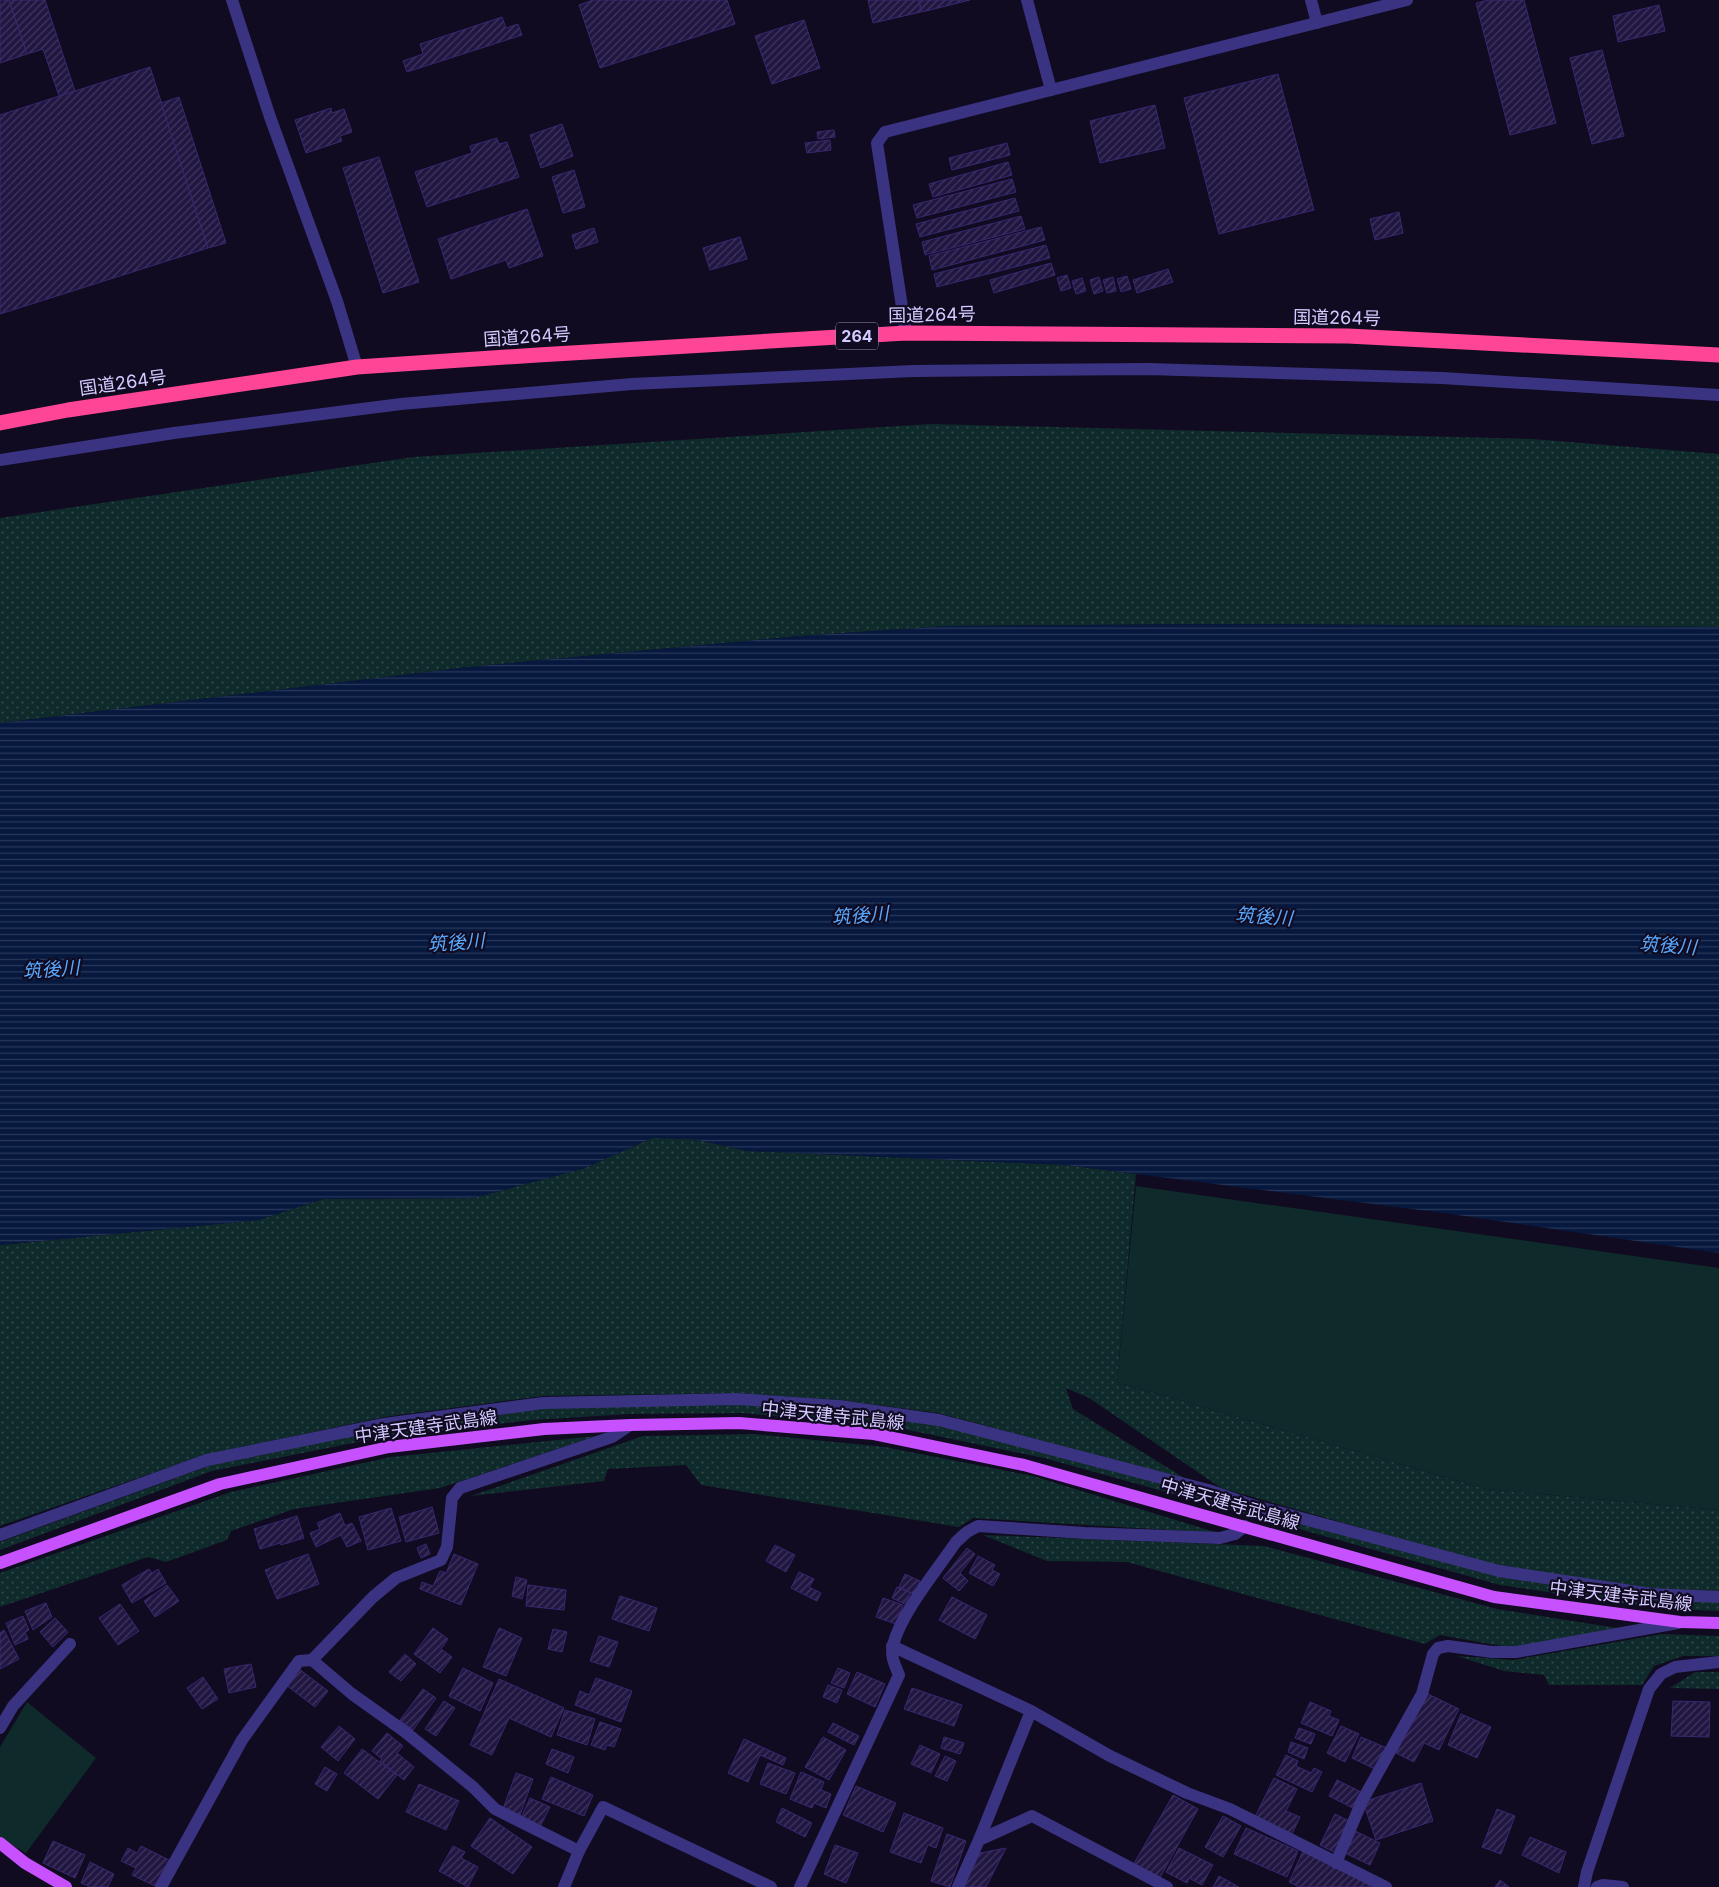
<svg xmlns="http://www.w3.org/2000/svg" width="1719" height="1887" font-family="Inter,'Noto Sans JP',sans-serif">
  <style>
    .grass { fill: url(#grass-dots) }
    .park { fill: #0e2a2a }
    .water { fill: url(#water-rules) }
    .building { fill: url(#building-hatch); stroke: #392770 }
    .lines { fill: none; stroke-linecap: round; stroke-linejoin: round }
    .minor { stroke: #3a3382; stroke-width: 12 }
    .major { stroke: #c751ff; stroke-width: 12 }
    .highway { stroke: #ff4595; stroke-width: 15 }
    .labels { text-anchor: middle; stroke-width: 4.5; stroke-linejoin: round; paint-order: stroke }
    .shield { fill: #100b20; stroke: #9891bc; stroke-width: 1 }
    .shield-label { font-size: 16px; font-weight: bold; fill: #d3caff }
    .street-label { font-size: 18px; fill: #d3caff; stroke: #100b20 }
    .water-label { font-size: 19px; font-style: italic; fill: #58a9ff; stroke: #100b20 }
  </style>
  <defs>
    <pattern id="grass-dots" width="8" height="8" patternUnits="userSpaceOnUse" patternTransform="scale(1.25)"><rect width="8" height="8" fill="#0e2a2a"/><path d="M2 2h.1M6 6h.1" fill="none" stroke="#30484a" stroke-width="1.8" stroke-linecap="round"/></pattern>
    <pattern id="water-rules" width="6" height="5" patternUnits="userSpaceOnUse" patternTransform="scale(1.25)"><rect width="6" height="5" fill="#06183e"/><path d="M0 2.5h6" fill="none" stroke="#29385b"/></pattern>
    <pattern id="building-hatch" width="6" height="6" patternUnits="userSpaceOnUse" patternTransform="scale(1.25)"><rect width="6" height="6" fill="#211642"/><path d="M-1 1l2-2M0 6l6-6M5 7l2-2" fill="none" stroke="#40375e"/></pattern>
  </defs>
  <rect width="100%" height="100%" fill="#100b20"/>
  <g class="grass">
    <path d="M931,424L1532,439L1719,454V627L1222,624L946,626L800,636L469,667L0,723V518L413,457Z"/>
    <path d="M652,1138L693,1139L748,1151L1066,1165L1136,1174L1117,1382L1486,1489L1719,1510V1593L1650,1589L1499,1567L1221,1488L1089,1398L1066,1388L1073,1409L1186,1479L938,1413L840,1400L736,1393L543,1396L384,1417L204,1455L0,1526V1245L259,1220L323,1199L474,1198L585,1168Z"/>
    <path d="M740,1404L841,1411L941,1425L1210,1495L1498,1575L1719,1602V1611L1656,1608L1500,1585L1044,1458L894,1427L741,1413L630,1414L533,1420L383,1437L212,1471L0,1550V1542L212,1465L384,1429L545,1408Z"/>
    <path d="M754,1434L885,1447L1033,1476L1218,1533L973,1518L959,1527L701,1485L686,1465L608,1469L604,1481L471,1496L643,1436Z"/>
    <path d="M596,1436L440,1488L294,1509L231,1531L227,1540L166,1562L148,1557L0,1607V1573L231,1492L391,1457Z"/>
    <path d="M983,1535L1264,1546L1497,1609L1617,1628L1512,1648L1440,1635L1425,1644L1127,1562L1047,1561Z"/>
    <path d="M1662,1634L1719,1636V1656H1683L1654,1666L1642,1685H1549L1544,1675L1504,1671L1457,1656L1513,1660Z"/>
    <path d="M1695,1672H1719V1689L1670,1688Z"/>
  </g>
  <g class="park">
    <path d="M1136,1186L1719,1268V1510L1486,1489L1117,1382Z"/>
    <path d="M27,1702L96,1758L26,1853L0,1838V1747Z"/>
  </g>
  <path class="water" d="M1222,624L1719,627V1253L1444,1213L1066,1165L748,1151L693,1139L652,1138L585,1168L474,1198L323,1199L259,1220L0,1245V723L469,667L800,636L946,626Z"/>
  <g class="building">
    <path d="M0,0H9L27,54L0,63Z"/>
    <path d="M9,0H45L75,91L59,96L43,49L27,54Z"/>
    <path d="M593,0H727L735,24L600,68L579,5Z"/>
    <path d="M868,0H919L921,12L873,23Z"/>
    <path d="M919,0H970L922,12Z"/>
    <path d="M1489,0H1524L1556,123L1510,135L1476,3Z"/>
    <path d="M1659,5L1665,31L1618,42L1613,16Z"/>
    <path d="M502,17L506,28L518,24L522,35L407,72L403,61L423,54L420,44Z"/>
    <path d="M804,20L820,68L772,84L755,36Z"/>
    <path d="M1602,50L1624,136L1592,144L1570,58Z"/>
    <path d="M150,67L208,248L0,314V115Z"/>
    <path d="M1278,74L1314,210L1219,234L1184,98Z"/>
    <path d="M179,97L226,243L208,248L161,103Z"/>
    <path d="M1155,105L1165,148L1100,163L1090,121Z"/>
    <path d="M331,108L332,113L344,109L352,132L340,136L342,141L306,153L295,120Z"/>
    <path d="M562,124L573,156L541,168L530,135Z"/>
    <path d="M834,130L835,137L818,139L817,132Z"/>
    <path d="M497,138L499,144L507,142L519,177L427,207L415,172L472,153L470,146Z"/>
    <path d="M830,140L831,150L807,153L805,143Z"/>
    <path d="M1007,143L1010,155L952,170L949,158Z"/>
    <path d="M379,157L419,282L383,293L343,168Z"/>
    <path d="M1008,162L1012,175L933,197L929,184Z"/>
    <path d="M574,170L585,207L563,213L552,177Z"/>
    <path d="M1012,179L1016,192L917,218L913,205Z"/>
    <path d="M1015,198L1019,211L920,237L916,224Z"/>
    <path d="M527,209L543,256L509,268L506,260L451,279L438,239Z"/>
    <path d="M1399,212L1403,233L1375,240L1370,219Z"/>
    <path d="M1021,216L1025,229L925,255L922,242Z"/>
    <path d="M1041,227L1045,240L932,270L929,256Z"/>
    <path d="M594,228L598,242L576,249L572,235Z"/>
    <path d="M740,237L747,259L710,270L703,248Z"/>
    <path d="M1046,245L1050,258L937,287L934,274Z"/>
    <path d="M1051,263L1055,275L994,293L990,280Z"/>
    <path d="M1168,269L1173,282L1137,293L1133,280Z"/>
    <path d="M1067,275L1071,288L1061,291L1057,278Z"/>
    <path d="M1127,276L1131,289L1121,292L1117,279Z"/>
    <path d="M1099,277L1103,291L1094,294L1090,280Z"/>
    <path d="M1113,277L1116,291L1107,293L1103,280Z"/>
    <path d="M1082,278L1086,291L1076,294L1072,281Z"/>
    <path d="M432,1507L439,1533L406,1542L399,1517Z"/>
    <path d="M391,1508L401,1541L368,1550L359,1517Z"/>
    <path d="M340,1513L345,1526L352,1523L361,1541L347,1547L341,1535L316,1547L310,1533L320,1529L317,1523Z"/>
    <path d="M297,1516L304,1538L281,1545L280,1543L260,1549L254,1529Z"/>
    <path d="M426,1544L430,1554L421,1558L417,1548Z"/>
    <path d="M775,1545L795,1555L786,1572L766,1561Z"/>
    <path d="M967,1548L975,1554L960,1573L968,1581L959,1591L943,1578Z"/>
    <path d="M308,1554L319,1584L277,1599L265,1570Z"/>
    <path d="M454,1554L478,1564L461,1605L420,1589L422,1582L433,1586L440,1571L446,1573Z"/>
    <path d="M978,1556L995,1565L992,1570L1000,1574L993,1586L969,1573Z"/>
    <path d="M149,1569L152,1573L158,1569L166,1583L132,1603L122,1585Z"/>
    <path d="M799,1572L814,1579L809,1587L821,1593L817,1601L791,1588Z"/>
    <path d="M905,1574L920,1581L914,1594L899,1587Z"/>
    <path d="M516,1577L527,1580L522,1599L512,1596Z"/>
    <path d="M167,1585L179,1601L155,1617L144,1601Z"/>
    <path d="M528,1585L566,1590L564,1610L526,1606Z"/>
    <path d="M897,1587L911,1593L905,1604L892,1598Z"/>
    <path d="M620,1596L657,1608L649,1631L612,1619Z"/>
    <path d="M952,1597L987,1615L975,1639L939,1620Z"/>
    <path d="M883,1598L903,1605L896,1624L876,1617Z"/>
    <path d="M46,1603L52,1617L33,1630L25,1611Z"/>
    <path d="M120,1604L139,1631L118,1645L99,1618Z"/>
    <path d="M23,1616L29,1630L25,1632L28,1639L15,1645L6,1623Z"/>
    <path d="M55,1618L68,1632L53,1647L40,1632Z"/>
    <path d="M433,1628L448,1639L441,1649L452,1657L440,1673L414,1654Z"/>
    <path d="M499,1628L522,1638L506,1676L483,1667Z"/>
    <path d="M553,1629L567,1632L562,1652L548,1649Z"/>
    <path d="M4,1630L19,1659L0,1669V1633Z"/>
    <path d="M599,1636L618,1642L609,1667L590,1661Z"/>
    <path d="M405,1654L416,1664L401,1681L389,1672Z"/>
    <path d="M251,1664L256,1687L229,1693L224,1669Z"/>
    <path d="M463,1668L493,1683L480,1711L449,1696Z"/>
    <path d="M838,1668L850,1673L844,1688L831,1683Z"/>
    <path d="M299,1669L328,1691L315,1707L286,1685Z"/>
    <path d="M857,1672L885,1684L875,1707L847,1694Z"/>
    <path d="M203,1677L218,1699L202,1709L187,1688Z"/>
    <path d="M596,1678L632,1691L621,1722L575,1705L580,1691L589,1695Z"/>
    <path d="M499,1679L564,1708L551,1737L509,1718L492,1755L470,1745Z"/>
    <path d="M828,1685L842,1690L837,1703L823,1697Z"/>
    <path d="M912,1688L962,1705L954,1726L904,1709Z"/>
    <path d="M423,1689L436,1698L413,1730L400,1720Z"/>
    <path d="M1426,1693L1459,1709L1439,1750L1424,1743L1414,1762L1396,1753Z"/>
    <path d="M444,1701L455,1708L436,1736L425,1729Z"/>
    <path d="M1673,1701L1710,1702L1709,1737L1671,1736Z"/>
    <path d="M1310,1702L1331,1711L1329,1716L1339,1720L1332,1736L1301,1723Z"/>
    <path d="M565,1710L595,1719L587,1745L557,1735Z"/>
    <path d="M1461,1714L1491,1727L1477,1758L1448,1745Z"/>
    <path d="M600,1722L621,1729L614,1747L607,1745L605,1750L591,1745Z"/>
    <path d="M833,1723L859,1736L854,1745L828,1732Z"/>
    <path d="M339,1726L355,1739L338,1761L321,1747Z"/>
    <path d="M1341,1726L1359,1734L1345,1762L1327,1753Z"/>
    <path d="M1299,1728L1315,1734L1311,1744L1295,1738Z"/>
    <path d="M387,1733L403,1746L397,1753L414,1767L404,1780L380,1761L382,1759L372,1751Z"/>
    <path d="M823,1737L846,1750L829,1780L805,1767Z"/>
    <path d="M944,1737L964,1743L960,1754L941,1748Z"/>
    <path d="M1361,1737L1387,1748L1377,1770L1352,1758Z"/>
    <path d="M744,1739L786,1758L783,1765L760,1755L748,1782L728,1773Z"/>
    <path d="M1291,1742L1308,1748L1304,1759L1288,1752Z"/>
    <path d="M920,1745L940,1754L931,1773L911,1764Z"/>
    <path d="M362,1749L397,1775L378,1799L344,1773Z"/>
    <path d="M552,1749L574,1757L568,1773L546,1764Z"/>
    <path d="M1286,1755L1298,1761L1296,1766L1311,1773L1314,1768L1322,1772L1312,1792L1276,1775Z"/>
    <path d="M945,1756L956,1761L947,1781L935,1776Z"/>
    <path d="M768,1763L795,1773L786,1794L760,1784Z"/>
    <path d="M325,1767L337,1774L327,1791L315,1784Z"/>
    <path d="M801,1772L824,1782L821,1790L831,1794L826,1808L814,1803L812,1808L790,1799Z"/>
    <path d="M516,1773L533,1779L520,1815L503,1809Z"/>
    <path d="M551,1777L593,1795L584,1816L542,1799Z"/>
    <path d="M1274,1778L1297,1789L1286,1811L1300,1817L1290,1838L1253,1821Z"/>
    <path d="M1337,1780L1363,1793L1355,1809L1329,1796Z"/>
    <path d="M1421,1783L1433,1821L1376,1840L1363,1802Z"/>
    <path d="M419,1784L459,1801L446,1830L406,1812Z"/>
    <path d="M856,1786L896,1803L883,1832L843,1815Z"/>
    <path d="M1173,1795L1198,1809L1158,1881L1132,1867Z"/>
    <path d="M530,1798L550,1807L538,1831L519,1822Z"/>
    <path d="M782,1808L812,1823L805,1837L776,1822Z"/>
    <path d="M1497,1809L1515,1816L1501,1854L1482,1847Z"/>
    <path d="M904,1813L943,1828L936,1848L928,1845L921,1863L890,1852Z"/>
    <path d="M1335,1814L1351,1822L1336,1853L1320,1845Z"/>
    <path d="M1223,1816L1241,1826L1223,1857L1205,1847Z"/>
    <path d="M490,1818L532,1847L513,1874L471,1846Z"/>
    <path d="M1246,1828L1298,1851L1287,1877L1234,1854Z"/>
    <path d="M1355,1831L1380,1843L1370,1865L1345,1853Z"/>
    <path d="M947,1834L966,1841L950,1887L931,1881Z"/>
    <path d="M1530,1837L1566,1852L1559,1873L1522,1855Z"/>
    <path d="M53,1841L85,1855L75,1878L43,1863Z"/>
    <path d="M835,1845L858,1853L846,1883L824,1874Z"/>
    <path d="M141,1846L169,1860L155,1886L132,1875L136,1868L121,1861L128,1848L137,1853Z"/>
    <path d="M453,1846L465,1852L461,1858L478,1867L468,1887L439,1871Z"/>
    <path d="M1006,1848L986,1887H963L980,1853Z"/>
    <path d="M1179,1848L1213,1865L1202,1885L1189,1878L1187,1883L1166,1872Z"/>
    <path d="M1303,1851L1381,1887H1299L1289,1882Z"/>
    <path d="M90,1862L114,1874L108,1887H90L81,1883Z"/>
    <path d="M1219,1876L1239,1887H1213Z"/>
    <path d="M1500,1880L1509,1887H1495Z"/>
  </g>
  <g class="lines">
    <g class="minor">
      <path d="M232,0L270,117L337,301L357,367"/>
      <path d="M1027,0L1051,90"/>
      <path d="M1311,0L1317,23"/>
      <path d="M906,333L877,143L885,132L1407,0"/>
      <path d="M0,460L174,433L401,404L632,384L913,371L1148,369L1442,378L1719,395"/>
      <path d="M0,1535L207,1460L384,1424L543,1403L737,1399L839,1406L939,1420L1208,1490L1252,1505L1499,1571L1651,1594L1719,1597"/>
      <path d="M892,1646L1031,1711L1110,1756L1187,1793L1230,1809L1386,1887"/>
      <path d="M312,1660L352,1694L404,1731L473,1787L495,1809L579,1851"/>
      <path d="M0,1728L13,1706L70,1644"/>
      <path d="M979,1840L1032,1816L1167,1887"/>
      <path d="M1336,1863L1362,1801L1422,1694L1433,1654L1438,1648L1448,1646L1492,1652H1516L1678,1623"/>
      <path d="M161,1887L242,1740L299,1661L312,1660L373,1597L396,1578L441,1560L447,1547L452,1498L460,1488L612,1437L630,1425"/>
      <path d="M564,1887L579,1851L603,1807L771,1887"/>
      <path d="M800,1887L899,1675C895,1665 890,1656 893,1645C901,1613 937,1570 956,1542L967,1532L978,1526L1085,1533L1220,1538L1235,1534L1245,1526"/>
      <path d="M958,1887L979,1840L1031,1711"/>
      <path d="M1584,1887L1587,1872L1649,1689L1661,1674L1675,1667L1719,1662"/>
      <path d="M1597,1887L1603,1885L1623,1887"/>
    </g>
    <g class="major">
      <path d="M0,1563L220,1484L389,1447L544,1429L630,1425L739,1423L874,1434L1024,1465L1494,1597L1680,1622L1719,1623"/>
      <path d="M0,1843L25,1863L66,1887"/>
    </g>
    <path class="highway" d="M0,423L68,410L357,367L538,355L906,333L1348,336L1719,355"/>
  </g>
  <g class="labels">
    <rect class="shield" x="836" y="322.5" width="42" height="27" rx="4"/>
    <g class="shield-label">
      <text x="857" y="342">264</text>
    </g>
    <g class="street-label">
      <text transform="translate(932 315) rotate(-1)" y="6">国道264号</text>
      <text transform="translate(1337 318) rotate(1)" y="6">国道264号</text>
      <text transform="translate(527 337) rotate(-4)" y="6">国道264号</text>
      <text transform="translate(123 383) rotate(-8)" y="6">国道264号</text>
      <text transform="translate(833 1416) rotate(6)" y="6">中津天建寺武島線</text>
      <text transform="translate(426 1427) rotate(-8)" y="6">中津天建寺武島線</text>
      <text transform="translate(1230 1504) rotate(16)" y="6">中津天建寺武島線</text>
      <text transform="translate(1621 1596) rotate(7)" y="6">中津天建寺武島線</text>
    </g>
    <g class="water-label">
      <text transform="translate(860 915) rotate(-4)" y="7">筑後川</text>
      <text transform="translate(1264 916) rotate(4)" y="7">筑後川</text>
      <text transform="translate(456 942) rotate(-4)" y="7">筑後川</text>
      <text transform="translate(1668 945) rotate(4)" y="7">筑後川</text>
      <text transform="translate(51 969) rotate(-4)" y="7">筑後川</text>
    </g>
  </g>
</svg>
